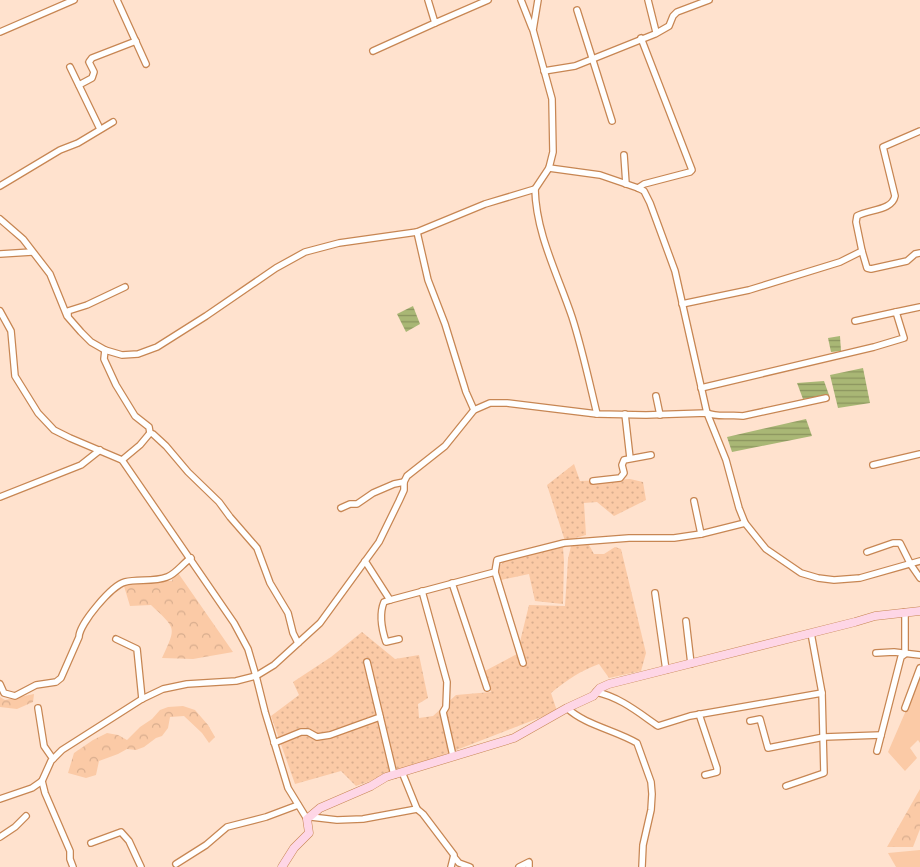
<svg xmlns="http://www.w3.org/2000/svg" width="920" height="867" font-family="'Sofia Sans Condensed',sans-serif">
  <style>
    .grass { fill: url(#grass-dots) }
    .forest { fill: url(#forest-crowns) }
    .green { fill: #fbcaa6 }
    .water { fill: url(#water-rules) }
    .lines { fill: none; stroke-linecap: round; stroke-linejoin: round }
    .street-casing { stroke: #c78653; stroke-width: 8 }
    .secondary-casing { stroke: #c78653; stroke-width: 9 }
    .street { stroke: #fff; stroke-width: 5.5 }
    .secondary { stroke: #fed6e6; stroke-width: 8 }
  </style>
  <defs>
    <pattern id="grass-dots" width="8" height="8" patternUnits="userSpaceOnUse" patternTransform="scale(1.25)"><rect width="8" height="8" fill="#fbcaa6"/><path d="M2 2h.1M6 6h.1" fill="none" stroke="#d8ad8e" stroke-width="1.8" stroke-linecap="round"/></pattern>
    <pattern id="forest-crowns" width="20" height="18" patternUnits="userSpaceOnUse" patternTransform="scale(1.25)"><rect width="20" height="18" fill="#fbcaa6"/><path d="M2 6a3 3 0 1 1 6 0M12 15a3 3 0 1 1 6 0" fill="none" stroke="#d8ad8e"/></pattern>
    <pattern id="water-rules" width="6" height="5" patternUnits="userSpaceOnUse" patternTransform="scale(1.25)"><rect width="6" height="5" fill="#a9b775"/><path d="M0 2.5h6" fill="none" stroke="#8b945e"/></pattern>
  </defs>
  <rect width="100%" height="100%" fill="#ffe2ce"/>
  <g class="grass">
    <path d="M574,464L580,481L630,479L643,482L646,500L614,516L597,502L584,503L586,535L565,541L547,485Z"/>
    <path d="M589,545L594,554H604L615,547L621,549L646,653L641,671L609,678L599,664C580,671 567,680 551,693L557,711L428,761L356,786L341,771L295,784L271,716L299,695L293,682L331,657L362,632L395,659L419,655L428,698L418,704L419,718L433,716L456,695L491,692L483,672L517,654L529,605L565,606L568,559L571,546Z"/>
    <path d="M563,547L564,561L563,604L535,601L529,574L501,580L497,569L503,562Z"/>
  </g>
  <g class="forest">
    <path d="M176,570L233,652L193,659L162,658C177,626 176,629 151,605L130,606L124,586L159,581H172Z"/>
    <path d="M34,694L33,702L17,709L0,707V697L5,700Z"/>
    <path d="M183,706L195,710L208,725L215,737L209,743L202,733L184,716L170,717L168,728L162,736L156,738L144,747L136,750L127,749L118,754L99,761L96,775L86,778L68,773L74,753L93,740L107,733L118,735L127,740L140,727L152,719L160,710L168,707Z"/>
    <path d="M920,789V829L913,847H887Z"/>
  </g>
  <g class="green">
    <path d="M920,678V743L918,740L910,748L917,758L905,771L888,752Z"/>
    <path d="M920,850V867H896L888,853Z"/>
  </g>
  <g class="water">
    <path d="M413,306L420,324L406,332L397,314Z"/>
    <path d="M840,336L841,351L831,352L828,338Z"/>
    <path d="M863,368L870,403L838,408L830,375Z"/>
    <path d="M824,381L829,395L803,399L797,383Z"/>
    <path d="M806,419L812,436L732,452L727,437Z"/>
  </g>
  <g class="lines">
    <g class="street-casing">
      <g id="street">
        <path d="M117,0L146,64"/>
        <path d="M428,0L435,23L488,0"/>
        <path d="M521,0L532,28"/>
        <path d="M648,0L656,32"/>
        <path d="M577,10L612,121"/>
        <path d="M0,32L74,0"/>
        <path d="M373,51L435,23"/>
        <path d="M70,67L100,129"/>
        <path d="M544,71L575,66L655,34L669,26L673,16L677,12L709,0"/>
        <path d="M79,85L92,78L94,72L89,62L92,58L136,41"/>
        <path d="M624,155L626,184"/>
        <path d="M549,168L600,175L638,188L644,191L650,203L675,271L707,413L726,460L739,508L745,523L766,549L801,573L818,578L834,580L860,578L920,561"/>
        <path d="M0,186L60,150L78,143L113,122"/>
        <path d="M638,188L644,184L690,172L692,170L641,38"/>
        <path d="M535,189C536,234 558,275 572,317C582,348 589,381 597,414"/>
        <path d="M0,219L23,239L50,274L67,316L81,332L91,342L105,350L122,355L138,354L157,347L206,316L276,268L305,252L339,243L417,232L485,204L535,189L549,168L553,152L552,99L533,30L538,0"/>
        <path d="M417,232L428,280L445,324L466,392L474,410"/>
        <path d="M862,251L856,222L857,216C869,209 892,211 895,196L883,147L920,131"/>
        <path d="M0,254L32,252"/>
        <path d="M682,304L749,290L840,262L862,251L867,268L871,269L907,261L915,254L920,253"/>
        <path d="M0,311L11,331L15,376L38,413L54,430L70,438L122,460L234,623L248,649L256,676L265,712L288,788L307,819"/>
        <path d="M896,312L920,307"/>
        <path d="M68,316V311L87,305L125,287"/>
        <path d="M105,350L104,359L116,385L135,416L149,427L150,433"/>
        <path d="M701,388L874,347L904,338L896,312L855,321"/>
        <path d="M656,396L660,415"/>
        <path d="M625,414L630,458"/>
        <path d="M122,460L140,445L150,433L153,434L166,446L188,472L219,502L230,517L257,548L270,583L288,613L293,633L298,643"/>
        <path d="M873,465L920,454"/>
        <path d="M593,481L620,478L624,473L622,465L624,460L651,455"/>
        <path d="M0,497L81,465L100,450"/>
        <path d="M694,501L701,534"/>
        <path d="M341,508L350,504H357L373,493L394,484L404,482"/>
        <path d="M867,552L893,543H900L911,565L920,578"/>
        <path d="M365,561L390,600L495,572L497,560L564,543L629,538H674L701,534L745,523"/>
        <path d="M495,572L523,663"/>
        <path d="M452,583L487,688"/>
        <path d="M422,591L447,682L446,707L443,712L453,756"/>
        <path d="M655,593L666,670"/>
        <path d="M390,600L384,602C379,614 382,630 386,642L399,639"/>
        <path d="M686,621L691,664"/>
        <path d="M116,639L137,649L142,699"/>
        <path d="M876,653L894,652L920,655"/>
        <path d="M367,662L394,775"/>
        <path d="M0,684L4,693L15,696L36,685L56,682L61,678L79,637C79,624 112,585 125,582C138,579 154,582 167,577C176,574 183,563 191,558"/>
        <path d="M596,692C620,697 639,713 658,726L690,716L822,693L811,633"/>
        <path d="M38,708L44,746L53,759"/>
        <path d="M567,708C585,725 615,730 637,743L651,782L652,794L651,810L643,845L642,867"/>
        <path d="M905,708L920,668"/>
        <path d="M699,714L717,768V772L705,775"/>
        <path d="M750,721L760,719L768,748L824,737L881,735"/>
        <path d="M274,743L301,732H308L317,737L330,735L380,717"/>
        <path d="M877,751L901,657L905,654V612"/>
        <path d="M402,772L417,809L423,814L454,855L451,867"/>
        <path d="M42,781L45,793L70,851V859L73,867"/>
        <path d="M786,786L824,773L822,693"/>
        <path d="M0,799L32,788L42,781L51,761L62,750L142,699L163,689L187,684L236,681L256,676L274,665L320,623L379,542L399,501L404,490V482L407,476L445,446L474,410L490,403H507L597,414L646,415L707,413C719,418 731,414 743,416L826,398"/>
        <path d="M311,817L337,820L363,819L417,809"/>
        <path d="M0,837L15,827L26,816"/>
        <path d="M91,843L121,832L129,841L141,867"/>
        <path d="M454,857L459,863L470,867"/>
        <path d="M176,864L206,845L227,827L266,817L298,805"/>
        <path d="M519,867L529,862V867"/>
      </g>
    </g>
    <g class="secondary-casing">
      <path id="secondary" d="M282,867L294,848L309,833L307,819L320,808L371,786L386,777L514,738L567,708L593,696L600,688L609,684L855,622L875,616L920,611"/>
    </g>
    <use href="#street" class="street"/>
    <use href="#secondary" class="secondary"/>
  </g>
</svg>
